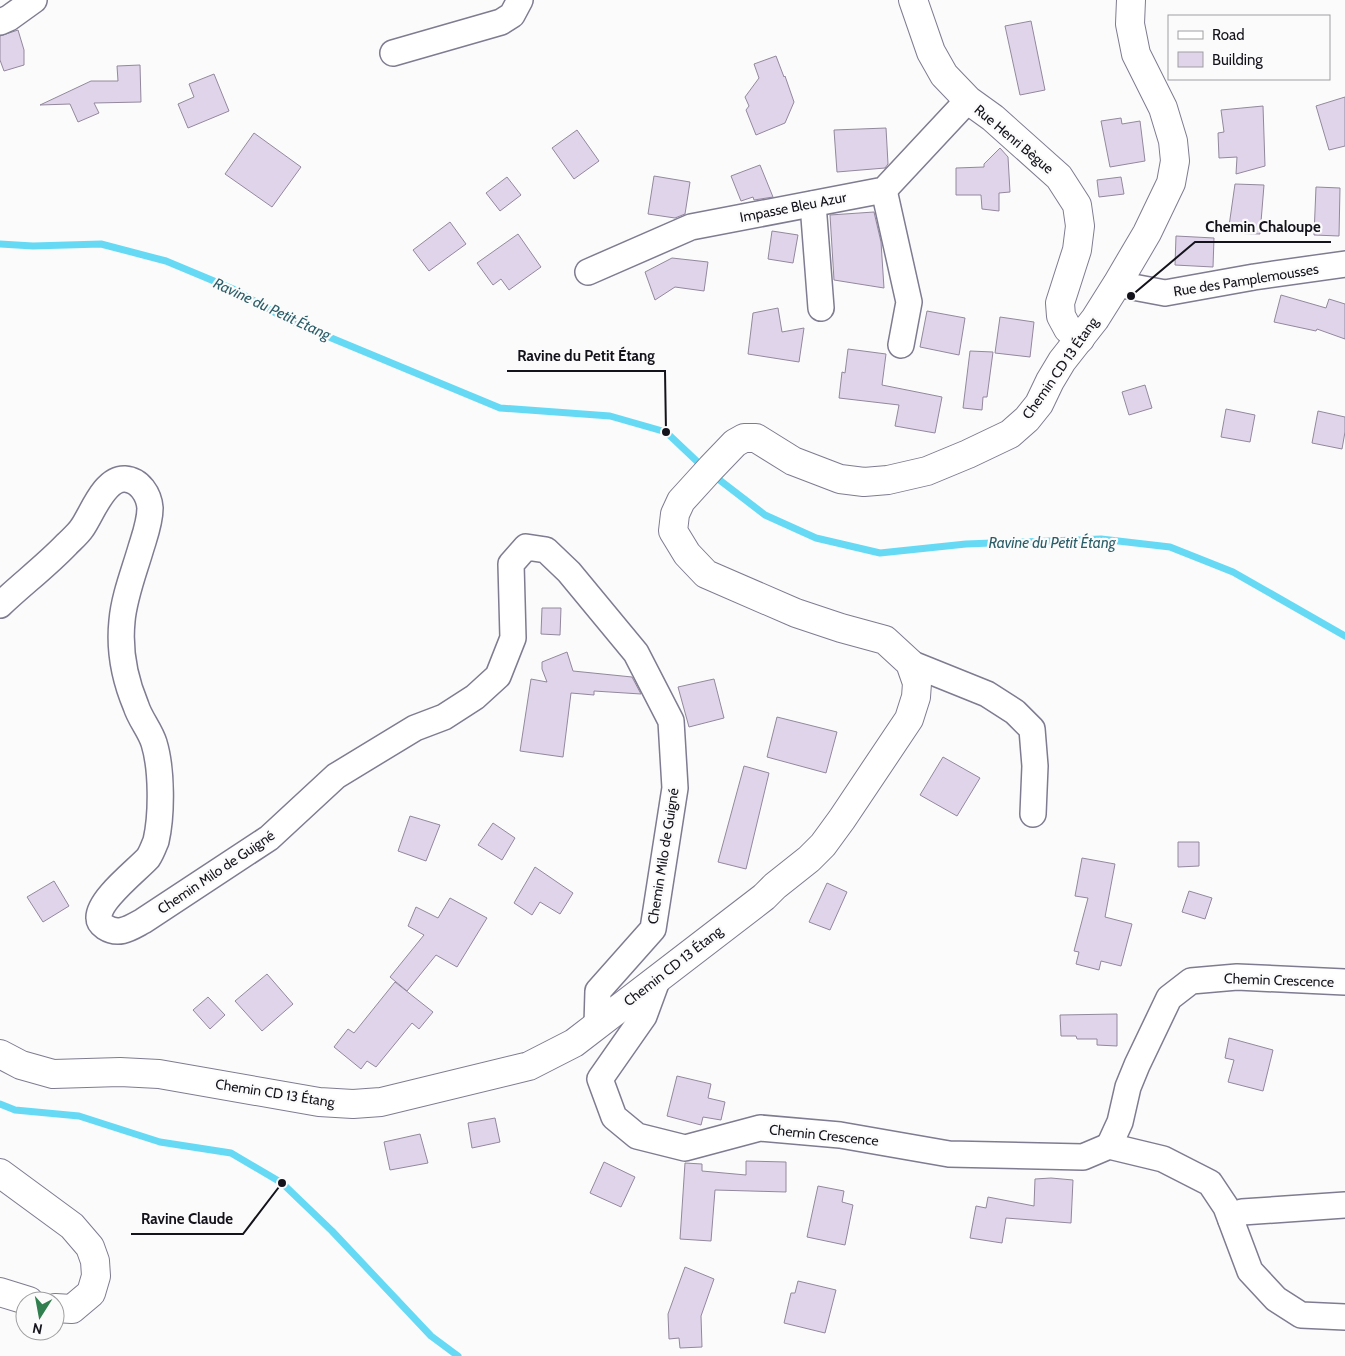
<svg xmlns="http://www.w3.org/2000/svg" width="1345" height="1356" font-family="Cabin,sans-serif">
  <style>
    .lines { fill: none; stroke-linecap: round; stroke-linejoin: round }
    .stream { stroke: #66daf5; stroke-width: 7 }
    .building { fill: #e0d4eb; stroke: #93889d }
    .street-casing { stroke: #7f7b91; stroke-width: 28 }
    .secondary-casing { stroke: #7f7b91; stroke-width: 30 }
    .street { stroke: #fff; stroke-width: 25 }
    .secondary { stroke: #fff; stroke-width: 28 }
    .labels { text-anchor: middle; stroke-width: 4.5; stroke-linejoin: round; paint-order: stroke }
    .street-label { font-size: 14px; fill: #14131b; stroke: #fbfbfb }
    .water-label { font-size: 15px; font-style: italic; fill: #2c5e6a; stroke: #fbfbfb }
    .leader { fill: none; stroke: #14131b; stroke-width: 2 }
    .callout-dot { fill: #14131b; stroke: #fbfbfb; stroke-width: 2 }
    .callout-label { font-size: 15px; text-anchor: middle; font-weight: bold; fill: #14131b; stroke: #fbfbfb; stroke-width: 4.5; stroke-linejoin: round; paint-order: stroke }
  </style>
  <rect width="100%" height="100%" fill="#fbfbfb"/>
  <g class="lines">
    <g class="stream">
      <path d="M0,244L33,246L101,244L166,261L233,289L288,320L500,408L610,416L666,432L704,468"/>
      <path d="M713,475L765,515L816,538L880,553L966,544L1101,539L1170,547L1233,572L1345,636"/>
      <path d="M0,1104L15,1110L79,1116L160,1142L231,1153L282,1183L332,1231L431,1336L458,1356"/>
    </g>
  </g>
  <g class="building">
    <path d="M1031,21L1045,90L1020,95L1005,26Z"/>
    <path d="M18,30L24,50V65L4,71L0,60V36Z"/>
    <path d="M776,56L784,77L785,76L794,102L785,123L756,135L746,110L749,106L745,97L759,78L754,64Z"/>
    <path d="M140,65L141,102L94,103L99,113L78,122L70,104L40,105L91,81H118L117,66Z"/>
    <path d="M214,74L229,111L188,128L178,104L194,97L189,84Z"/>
    <path d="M1345,97V146L1329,150L1316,106Z"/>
    <path d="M1263,106L1265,166L1236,174L1237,157L1219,158L1218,133L1224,132L1221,110Z"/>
    <path d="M1121,118L1122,124L1140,121L1145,161L1110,167L1101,121Z"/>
    <path d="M886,128L888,164L885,168L837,172L834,130Z"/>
    <path d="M577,130L599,161L574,179L552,148Z"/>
    <path d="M254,133L301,167L272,207L225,174Z"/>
    <path d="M1000,148L1008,157L1010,192L999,193V211L982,209L981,195H956V168L984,167V164Z"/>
    <path d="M760,165L773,197L754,200L753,197L741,201L731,176Z"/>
    <path d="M654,176L690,182L685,214L675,218L648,214Z"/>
    <path d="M507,177L521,195L500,211L486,193Z"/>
    <path d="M1121,177L1124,194L1099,197L1097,180Z"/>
    <path d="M1235,184L1264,185L1260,234L1228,233Z"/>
    <path d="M1316,187L1340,188L1339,236L1314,235Z"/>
    <path d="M874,212L881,242L884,288L834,280L830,215Z"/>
    <path d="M450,222L466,244L429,271L413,250Z"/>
    <path d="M772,231L798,235L793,263L768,259Z"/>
    <path d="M518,234L541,267L509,290L501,279L493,285L477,263Z"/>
    <path d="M1176,236L1214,238L1213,267L1175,265Z"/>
    <path d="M672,258L708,262L704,291L675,287L655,300L645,272Z"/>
    <path d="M1281,295L1326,308L1329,299L1345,304V339L1317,329L1316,331L1274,322Z"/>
    <path d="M778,308L782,332L804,328L799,362L748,354L753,313Z"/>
    <path d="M927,311L965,318L959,355L920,347Z"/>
    <path d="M1000,317L1034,322L1030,357L995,353Z"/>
    <path d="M848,349L886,354L882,385L942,397L935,433L895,426L899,405L839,398L842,372L845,373Z"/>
    <path d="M970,351L993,352L987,397H983L982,410L963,408Z"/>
    <path d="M1145,385L1152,408L1129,415L1122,392Z"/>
    <path d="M1226,409L1255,415L1250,442L1221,437Z"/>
    <path d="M1318,411L1345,417V432L1342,449L1312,443Z"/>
    <path d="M542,608H561L560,635L541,634Z"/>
    <path d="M567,652L573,671L632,677L641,694L594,691V695L571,693L563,757L520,751L531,679L547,682L542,669V662Z"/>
    <path d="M714,679L724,718L689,727L678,687Z"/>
    <path d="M777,717L837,732L826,773L767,757Z"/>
    <path d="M943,757L980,778L957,816L920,795Z"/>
    <path d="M744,766L769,773L746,869L718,862Z"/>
    <path d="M410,816L440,825L426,861L398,851Z"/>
    <path d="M493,823L515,838L502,860L478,845Z"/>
    <path d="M1178,842H1199V866L1178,867Z"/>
    <path d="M1082,858L1115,864L1105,917L1132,924L1121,966L1101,961L1099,970L1076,964L1079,952L1074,951L1088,898L1075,896Z"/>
    <path d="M535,867L573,893L560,914L540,902L532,915L514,903Z"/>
    <path d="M54,881L69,906L43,922L27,897Z"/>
    <path d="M827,883L847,892L830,930L809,922Z"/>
    <path d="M1189,891L1212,898L1205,919L1182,912Z"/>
    <path d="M450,898L487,918L457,967L436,955L407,991L390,977L424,935L408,926L416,907L438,918Z"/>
    <path d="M267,974L293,1004L262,1031L235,1001Z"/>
    <path d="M395,982L433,1012L419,1029L412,1023L376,1067L367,1061L361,1069L334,1047L348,1029L354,1033Z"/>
    <path d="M208,997L225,1015L210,1029L193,1010Z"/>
    <path d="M1117,1014V1046L1097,1045V1039H1077L1076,1036H1061L1060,1015Z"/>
    <path d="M1229,1038L1273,1050L1263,1091L1228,1082L1234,1060L1225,1058Z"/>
    <path d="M677,1076L711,1084L708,1098L725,1102L721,1120L703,1117L701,1125L667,1116Z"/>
    <path d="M495,1118L500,1142L472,1148L468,1123Z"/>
    <path d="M420,1134L428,1163L390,1170L384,1142Z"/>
    <path d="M746,1161L786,1162V1192L715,1190L711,1241L680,1239L685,1163L702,1164V1171L746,1175Z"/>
    <path d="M604,1162L635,1177L621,1207L590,1193Z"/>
    <path d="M1051,1178L1073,1180L1071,1223L1006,1218L1002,1243L970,1238L976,1206L986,1208L988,1197L1034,1206L1035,1179Z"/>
    <path d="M818,1186L844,1191L842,1202L853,1205L845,1245L807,1237Z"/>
    <path d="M685,1267L714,1279L701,1316L702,1347L680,1348L679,1338L669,1339L668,1314Z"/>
    <path d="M798,1281L836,1290L825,1333L784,1323L791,1293H795Z"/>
  </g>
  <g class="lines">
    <g class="street-casing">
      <g id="street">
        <path d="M0,22L9,18L34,0"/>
        <path d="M393,53L501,22L512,15L520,0"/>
        <path d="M884,190L909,302L901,345"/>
        <path d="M813,204L821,308"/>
        <path d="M588,272L691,227L884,190L968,100"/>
        <path d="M1117,284L1165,293L1254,277L1345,264"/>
        <path d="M0,605C22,584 46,566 67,544C72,539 78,534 82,528C92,514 104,478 125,479C140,480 149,495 150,508C150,522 145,535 141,548C134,572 124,597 122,621C119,650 125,680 136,706C140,719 150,730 154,743C162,769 162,815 156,841C154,846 151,854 148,858C136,871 98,900 99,918C99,922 102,925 105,927C119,936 130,928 143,921L269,838L336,776L415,728L444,717L475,697L498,676L513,638L511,564L526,547L546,550L569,572L636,653L671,721L675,788L653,929L598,991L597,1025"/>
        <path d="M910,663L987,694L1015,712L1032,729L1035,766L1033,814"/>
        <path d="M658,978L644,1016L600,1079L614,1117L637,1136L685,1148L760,1128L840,1135L949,1154L1083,1157L1109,1146L1163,1159L1210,1183L1226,1207L1250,1271L1276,1299L1301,1315L1345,1317"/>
        <path d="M1109,1146L1120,1122L1128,1087L1137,1065L1169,998L1191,981L1237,977L1345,982"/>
        <path d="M1231,1220L1242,1212L1345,1205"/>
      </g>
    </g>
    <g class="secondary-casing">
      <g id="secondary">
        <path d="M913,0L931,52L944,75L968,100L993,118L1059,177L1077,205L1080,226L1077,250L1060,303L1061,316L1068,329L1080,339"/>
        <path d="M0,1054L21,1065L53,1074L120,1072L159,1074L319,1102L353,1104L381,1102L529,1066L574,1043L764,897L775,886L809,859L823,845L842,819L909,719L916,697L917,683L910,663L885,640L841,628L796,613L706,574L687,554L673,531L675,514L681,501L711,468L735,443L744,438H756L793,461L840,479L864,482L888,480L927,471L968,454L1010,434L1027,419L1039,404L1050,381L1062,361L1095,319L1117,284L1147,233L1171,183L1175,161L1173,141L1163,108L1136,54L1130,24L1131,0"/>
        <path d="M0,1173L72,1226L90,1247L95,1261L96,1276L91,1293L72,1309L55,1308"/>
        <path d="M0,1292L29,1301"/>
      </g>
    </g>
    <use href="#street" class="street"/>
    <use href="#secondary" class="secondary"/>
  </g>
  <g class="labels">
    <g class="street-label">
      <text transform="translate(1014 139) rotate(40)" y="5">Rue Henri Bègue</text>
      <text transform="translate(793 207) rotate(-11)" y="5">Impasse Bleu Azur</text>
      <text transform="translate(1246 280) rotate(-9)" y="5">Rue des Pamplemousses</text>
      <text transform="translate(1060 368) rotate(-55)" y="5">Chemin CD 13 Étang</text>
      <text transform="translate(663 856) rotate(-81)" y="5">Chemin Milo de Guigné</text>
      <text transform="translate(216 872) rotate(-34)" y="5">Chemin Milo de Guigné</text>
      <text transform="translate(673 966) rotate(-38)" y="5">Chemin CD 13 Étang</text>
      <text transform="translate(1279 980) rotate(2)" y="5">Chemin Crescence</text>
      <text transform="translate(275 1093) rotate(9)" y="5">Chemin CD 13 Étang</text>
      <text transform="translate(824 1135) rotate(6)" y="5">Chemin Crescence</text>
    </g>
    <g class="water-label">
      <text transform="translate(272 309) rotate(25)" y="5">Ravine du Petit Étang</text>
      <text x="1052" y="548">Ravine du Petit Étang</text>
    </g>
  </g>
  <path class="leader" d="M1131 296L1195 242H1331M666 432L665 371H507M282 1183L243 1234H131"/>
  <g class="callout-dot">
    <circle cx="1131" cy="296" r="5"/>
    <circle cx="666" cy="432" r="5"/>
    <circle cx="282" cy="1183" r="5"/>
  </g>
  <g class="callout-label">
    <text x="1263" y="232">Chemin Chaloupe</text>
    <text x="586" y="361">Ravine du Petit Étang</text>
    <text x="187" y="1224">Ravine Claude</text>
  </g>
  <rect x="1168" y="15" width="162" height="65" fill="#fbfbfb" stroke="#9f9ea1"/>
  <rect x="1178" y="31" width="25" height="8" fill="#ffffff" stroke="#9f9ea1"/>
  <text x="1212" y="40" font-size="15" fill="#14131b">Road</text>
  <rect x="1178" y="52" width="25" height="15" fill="#e0d4eb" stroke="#9f9ea1"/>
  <text x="1212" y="65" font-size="15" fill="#14131b">Building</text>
  <g transform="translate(40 1316) rotate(191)"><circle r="24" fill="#fbfbfb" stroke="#9f9ea1"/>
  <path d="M0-4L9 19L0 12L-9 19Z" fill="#317e4e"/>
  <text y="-8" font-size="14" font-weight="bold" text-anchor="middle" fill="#14131b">N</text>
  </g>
</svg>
